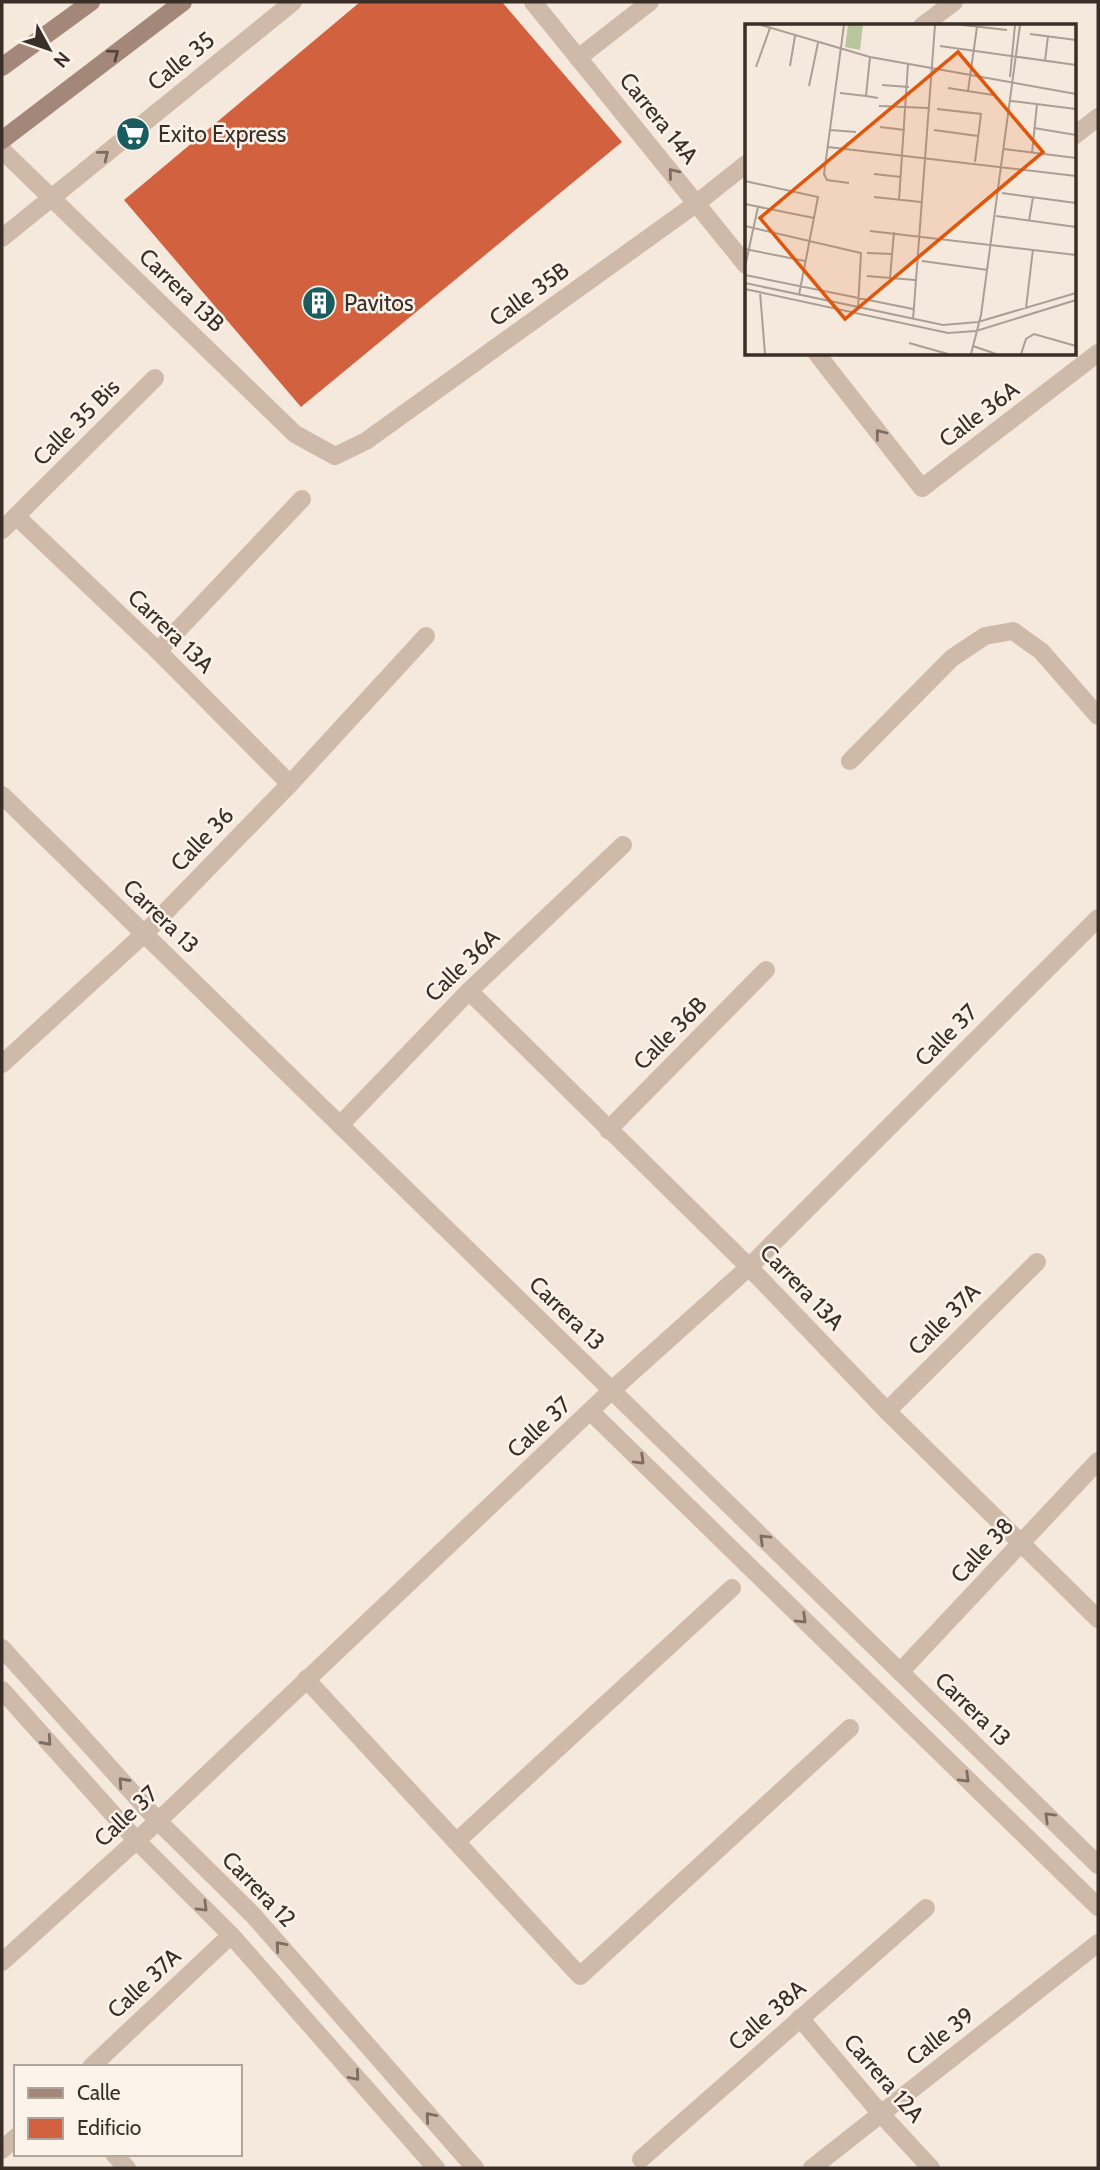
<svg xmlns="http://www.w3.org/2000/svg" width="1100" height="2170" font-family="Cabin,sans-serif">
  <style>
    .building { fill: #d1613f }
    .lines { fill: none; stroke-linecap: round; stroke-linejoin: round }
    .minor { stroke: #cfb9a8; stroke-width: 18 }
    .tertiary { stroke: #cfb9a8; stroke-width: 18 }
    .secondary { stroke: #a38778; stroke-width: 18 }
    .oneway { stroke: #54443d }
    .oneway2 { stroke: #7d6d62 }
    .labels { text-anchor: middle; stroke-width: 5; stroke-linejoin: round; paint-order: stroke }
    .street-label { font-size: 23px; fill: #3a2e29; stroke: #fcf4ea }
    .poi-label { font-size: 23px; fill: #3a2e29; stroke: #fcf4ea; text-anchor: start }
    .inset-road { fill: none; stroke: #aa9e95; stroke-width: 2 }
    .view { fill: #df570d; fill-opacity: 0.15; stroke: #df570d; stroke-width: 3.5 }
    .inset-edge { fill: none; stroke: #3a2e29; stroke-width: 3.5 }
  </style>
  <rect width="100%" height="100%" fill="#f5e9dd"/>
  <path class="building" d="M360,2H502L622,142L301,407L124,200Z"/>
  <g class="lines">
    <g class="minor">
      <path d="M533,2L746,265"/>
      <path d="M922,26L954,2"/>
      <path d="M578,58L650,2"/>
      <path d="M1074,136L1098,117"/>
      <path d="M2,150L295,434L335,456L366,441L697,203L746,164"/>
      <path d="M2,238L293,2"/>
      <path d="M817,354L922,488L1098,353"/>
      <path d="M16,516L158,651L290,784"/>
      <path d="M2,530L155,378"/>
      <path d="M158,651L302,499"/>
      <path d="M850,761L952,658L985,636L1013,631L1041,651L1098,716"/>
      <path d="M2,795L1098,1865"/>
      <path d="M469,991L749,1267L887,1411L1098,1619"/>
      <path d="M2,1064L144,934L290,784L426,636"/>
      <path d="M340,1125L469,991L623,845"/>
      <path d="M608,1130L766,970"/>
      <path d="M887,1411L1037,1262"/>
      <path d="M591,1412L1098,1907"/>
      <path d="M2,1648L158,1821L253,1915L475,2168"/>
      <path d="M900,1672L1098,1461"/>
      <path d="M306,1679L580,1976L850,1728"/>
      <path d="M2,1690L136,1840L231,1935L436,2168"/>
      <path d="M456,1842L732,1588"/>
      <path d="M2,1962L158,1821L612,1390L749,1267L1098,918"/>
      <path d="M800,2018L881,2114L931,2168"/>
      <path d="M91,2067L231,1935"/>
      <path d="M2,2150L16,2137"/>
      <path d="M114,2154L127,2168"/>
      <path d="M641,2159L926,1908"/>
    </g>
    <path class="tertiary" d="M812,2168L1098,1943"/>
    <g class="secondary">
      <path d="M2,67L91,2"/>
      <path d="M2,140L183,2"/>
    </g>
  </g>
  <defs><path id="oneway-chevron" d="M-2-3.5L2.5 0L-2 3.5" fill="none" stroke-width="1.6" stroke-linecap="round" stroke-linejoin="round" transform="scale(1.75)"/></defs>
  <use class="oneway" href="#oneway-chevron" transform="translate(114 54) rotate(-37)"/>
  <g class="oneway2">
    <use href="#oneway-chevron" transform="translate(104 155) rotate(-39)"/>
    <use href="#oneway-chevron" transform="translate(673 173) rotate(-129)"/>
    <use href="#oneway-chevron" transform="translate(880 434) rotate(-128)"/>
    <use href="#oneway-chevron" transform="translate(640 1460) rotate(44)"/>
    <use href="#oneway-chevron" transform="translate(764 1539) rotate(-136)"/>
    <use href="#oneway-chevron" transform="translate(802 1619) rotate(44)"/>
    <use href="#oneway-chevron" transform="translate(47 1741) rotate(48)"/>
    <use href="#oneway-chevron" transform="translate(965 1778) rotate(44)"/>
    <use href="#oneway-chevron" transform="translate(123 1782) rotate(-132)"/>
    <use href="#oneway-chevron" transform="translate(1049 1817) rotate(-136)"/>
    <use href="#oneway-chevron" transform="translate(203 1907) rotate(45)"/>
    <use href="#oneway-chevron" transform="translate(280 1946) rotate(-131)"/>
    <use href="#oneway-chevron" transform="translate(355 2076) rotate(49)"/>
    <use href="#oneway-chevron" transform="translate(430 2117) rotate(-131)"/>
  </g>
  <defs>
    <g id="supermarket-disc" transform="scale(1.75)"><circle r="9.5" fill="#195d61" stroke="#fcf4ea"/><path d="M-6-5.5h2.5l.6 2H6L4.5 2H-2.5L-4.4-4H-6ZM-1.5 3.2a1.3 1.3 0 1 0 .1 0ZM3 3.2a1.3 1.3 0 1 0 .1 0Z" fill="#fff"/></g>
    <g id="building-disc" transform="scale(1.75)"><circle r="9.5" fill="#195d61" stroke="#fcf4ea"/><path d="M-4-6H4V6H1V3H-1V6H-4ZM-2.5-4.3h1.7v1.8h-1.7ZM.8-4.3h1.7v1.8H.8ZM-2.5-1h1.7V.8h-1.7ZM.8-1h1.7V.8H.8Z" fill="#fff"/></g>
  </defs>
  <g fill-rule="evenodd">
    <use href="#supermarket-disc" x="133" y="134"/>
    <use href="#building-disc" x="319" y="303"/>
  </g>
  <g class="labels">
    <g class="street-label">
      <text transform="translate(181 61) rotate(-39)" y="8">Calle 35</text>
      <text transform="translate(659 118) rotate(51)" y="8">Carrera 14A</text>
      <text transform="translate(182 290) rotate(44)" y="8">Carrera 13B</text>
      <text transform="translate(529 294) rotate(-36)" y="8">Calle 35B</text>
      <text transform="translate(979 414) rotate(-37)" y="8">Calle 36A</text>
      <text transform="translate(76 422) rotate(-45)" y="8">Calle 35 Bis</text>
      <text transform="translate(171 631) rotate(44)" y="8">Carrera 13A</text>
      <text transform="translate(202 839) rotate(-46)" y="8">Calle 36</text>
      <text transform="translate(161 916) rotate(44)" y="8">Carrera 13</text>
      <text transform="translate(462 965) rotate(-44)" y="8">Calle 36A</text>
      <text transform="translate(670 1033) rotate(-45)" y="8">Calle 36B</text>
      <text transform="translate(946 1035) rotate(-45)" y="8">Calle 37</text>
      <text transform="translate(802 1287) rotate(46)" y="8">Carrera 13A</text>
      <text transform="translate(567 1313) rotate(44)" y="8">Carrera 13</text>
      <text transform="translate(944 1319) rotate(-45)" y="8">Calle 37A</text>
      <text transform="translate(539 1427) rotate(-43)" y="8">Calle 37</text>
      <text transform="translate(982 1550) rotate(-47)" y="8">Calle 38</text>
      <text transform="translate(973 1709) rotate(44)" y="8">Carrera 13</text>
      <text transform="translate(126 1816) rotate(-43)" y="8">Calle 37</text>
      <text transform="translate(259 1889) rotate(46)" y="8">Carrera 12</text>
      <text transform="translate(144 1983) rotate(-43)" y="8">Calle 37A</text>
      <text transform="translate(767 2015) rotate(-41)" y="8">Calle 38A</text>
      <text transform="translate(940 2036) rotate(-38)" y="8">Calle 39</text>
      <text transform="translate(884 2078) rotate(49)" y="8">Carrera 12A</text>
    </g>
    <g class="poi-label">
      <text x="158" y="142">Exito Express</text>
      <text x="344" y="311">Pavitos</text>
    </g>
  </g>
  <g transform="translate(745 24)">
    <rect width="331" height="331" fill="#f5e9dd"/>
    <path d="M103,1H118L115,26L100,23Z" fill="#b8c69b"/>
    <path class="inset-road" d="M16,1L125,33L331,70M99,1L79,150L82,156L104,159M218,1L262,6M285,10L331,16M195,22L331,41M125,33L121,72L133,74M300,37L303,12M45,42L50,12M11,43L25,4M265,53L270,1M137,61L164,63M64,62L73,19M203,64L248,71M223,67L232,3M95,69L121,72M266,77L331,85M134,82L183,84M192,85L236,90L230,138M135,103L160,106M289,104L331,111M85,106L111,108M189,106L233,112M83,123L331,152M259,125L331,134M287,129L292,80M129,150L156,153M0,157L73,173L54,271M257,169L331,179M129,173L176,178M154,176L163,40M0,180L69,194M251,192L331,203M284,197L288,173M0,202L116,229L113,284M125,207L331,231M0,225L60,237M122,229L147,230M177,237L243,246M0,243L13,183M0,251L168,285M122,252L170,256M145,254L149,208M0,259L198,301L233,298L331,269M0,265L203,309L231,307L331,276M15,268L20,330M281,284L288,225M168,296L190,1M164,319L203,330M228,322L251,330M226,330L236,291L275,1M276,330L281,315L289,310L331,322"/>
    <path class="view" d="M213,28L298,128L100,295L15,194Z"/>
    <rect width="331" height="331" class="inset-edge"/>
  </g>
  <rect width="1100" height="2170" fill="none" stroke="#3a2e29" stroke-width="7"/>
  <rect x="14" y="2065" width="228" height="91" fill="#fcf4ea" stroke="#aea59d" stroke-width="2"/>
  <rect x="28" y="2088" width="35" height="10" fill="#a38778" stroke="#aea59d" stroke-width="2"/>
  <text x="77" y="2100" font-size="21" fill="#3a2e29">Calle</text>
  <rect x="28" y="2118" width="35" height="21" fill="#d1613f" stroke="#aea59d" stroke-width="2"/>
  <text x="77" y="2135" font-size="21" fill="#3a2e29">Edificio</text>
  <g transform="translate(49 49) rotate(130)" stroke="#fcf4ea" stroke-width="5" paint-order="stroke">
  <path d="M0-5L12 26L0 18L-12 26Z" fill="#3a2e29"/>
  <text y="-10" font-size="19" font-weight="bold" text-anchor="middle" fill="#3a2e29">N</text>
  </g>
</svg>
